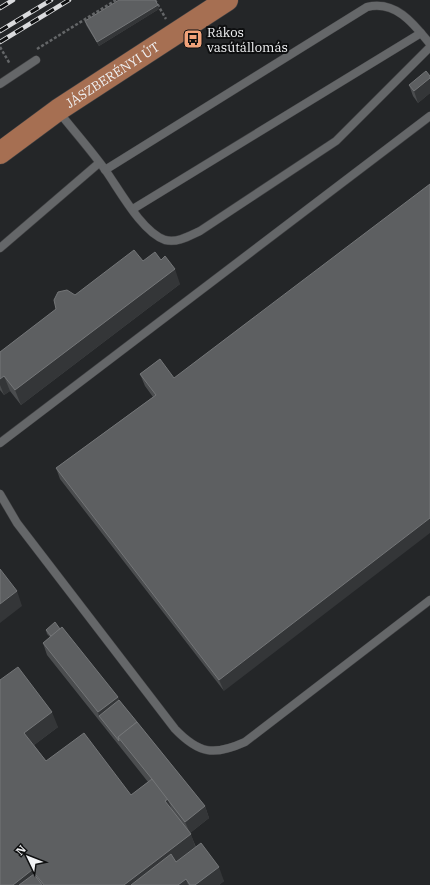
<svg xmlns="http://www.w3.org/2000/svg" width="430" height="885" font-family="'IBM Plex Serif',serif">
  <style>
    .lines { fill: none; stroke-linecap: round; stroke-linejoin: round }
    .lane-casing { stroke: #404143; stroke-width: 9 }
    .primary-casing { stroke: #404143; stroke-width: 23 }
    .path { stroke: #646668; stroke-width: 2.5; stroke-dasharray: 3 2; stroke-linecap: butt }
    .lane { stroke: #656769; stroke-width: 8 }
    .primary { stroke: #a66f52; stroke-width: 22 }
    .rail-casing { stroke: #dadbdd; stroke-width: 4.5 }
    .rail { stroke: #0e0f10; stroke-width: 3; stroke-dasharray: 9; stroke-linecap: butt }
    .wall { fill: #4b4d4f }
    .shaded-wall { fill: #343638 }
    .building { fill: #5d5f61; stroke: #747678 }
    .labels { text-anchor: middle; stroke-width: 4; stroke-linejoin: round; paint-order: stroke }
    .poi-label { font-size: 13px; fill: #f1f2f4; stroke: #0e0f10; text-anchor: start }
    .street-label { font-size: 13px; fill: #f1f2f4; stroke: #0e0f10 }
  </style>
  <rect width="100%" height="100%" fill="#242628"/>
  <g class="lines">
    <g class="lane-casing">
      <g id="lane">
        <path d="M0,84L36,60"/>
        <path d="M58,111C74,131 91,150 106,171C120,191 142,232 165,240C178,243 189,236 200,231L336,141L430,47"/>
        <path d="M105,170L367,7C396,0 414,24 430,44"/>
        <path d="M133,209L421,33"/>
        <path d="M0,248L99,163"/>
        <path d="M0,443L430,116"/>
        <path d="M0,494L17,523L175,729C199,754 214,756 245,742L430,600"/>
      </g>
    </g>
    <g class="primary-casing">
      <g id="primary">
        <path id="s1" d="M0,153L58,110L227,0"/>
      </g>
    </g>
    <g class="path">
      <path d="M155,0L166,19"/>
      <path d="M0,47L10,64"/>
      <path d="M37,49L116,0"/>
    </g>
    <use href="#lane" class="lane"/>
    <use href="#primary" class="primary"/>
    <g class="rail-casing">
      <g id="rail">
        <path d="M0,8L13,0"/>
        <path d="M0,31L51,0"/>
        <path d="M0,42L69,0"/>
      </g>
    </g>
    <use href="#rail" class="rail"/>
  </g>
  <g class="wall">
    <path d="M159,9L99,46L86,25L85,21Z"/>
    <path d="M430,76V93L418,103L413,96L409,85Z"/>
    <path d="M143,261L180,284L21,405L10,391L4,395L0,390V352L75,295Z"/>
    <path d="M160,359L224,691L60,479L56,468L153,397L145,386L140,374Z"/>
    <path d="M46,630L118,697L119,700L205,806L209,818L190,833L196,847L224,881L219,885H0V680L58,727L34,745L46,761L131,795L148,782L47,655L43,643L50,637L47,634Z"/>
  </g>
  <g class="shaded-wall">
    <path d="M158,5L159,9L99,46L97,42Z"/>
    <path d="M430,78V93L418,103L414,91Z"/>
    <path d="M175,269L180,284L21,405L15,390Z"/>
    <path d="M4,376L10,391L4,395L0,385V379Z"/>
    <path d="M430,518V533L224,691L219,680Z"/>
    <path d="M17,591L22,606L0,623V604Z"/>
    <path d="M118,697L122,708L99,716L98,712Z"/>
    <path d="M52,712L58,727L30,748L24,733Z"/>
    <path d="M168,799L173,814L165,801Z"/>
    <path d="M205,806L209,818L190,833L185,822Z"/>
    <path d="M191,834L196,849L149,885H124Z"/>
    <path d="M219,867L224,881L219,885H195Z"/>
    <path d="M32,870L38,885H13Z"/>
    <path d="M186,879L188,885H178Z"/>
  </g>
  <g class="building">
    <path d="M119,0H155L158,5L97,42L85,21Z"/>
    <path d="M426,71L430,76V78L414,91L409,85Z"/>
    <path d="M430,184V518L219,680L56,468L156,395L140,374L160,359L174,378Z"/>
    <path d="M134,250L143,261L155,252L161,260L165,256L175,269L15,390L4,376L0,379V352L56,309L54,300L58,292L67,290L75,295Z"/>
    <path d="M0,569L17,591L0,604Z"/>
    <path d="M55,622L60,629L51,636L46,630Z"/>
    <path d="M62,627L118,697L98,712L43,643Z"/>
    <path d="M18,667L52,712L24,733L46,761L84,733L131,795L152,779L168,799L165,801L191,834L124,885H44L32,870L13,885H0V680Z"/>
    <path d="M119,700L137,722L118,737L119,741L99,716Z"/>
    <path d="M137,722L205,806L185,822L168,800L152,779L118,737Z"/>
    <path d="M201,843L219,867L195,885H190L186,879L178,885H131L171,854L176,862Z"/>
    <path d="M34,874L42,885H19Z"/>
  </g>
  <defs>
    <g id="bus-square" transform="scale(1)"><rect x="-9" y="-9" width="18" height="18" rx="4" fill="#f0a27a" stroke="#0e0f10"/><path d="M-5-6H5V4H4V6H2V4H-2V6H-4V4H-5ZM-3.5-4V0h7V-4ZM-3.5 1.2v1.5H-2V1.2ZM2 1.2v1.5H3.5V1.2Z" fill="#111"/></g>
  </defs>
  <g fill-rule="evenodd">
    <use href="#bus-square" x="193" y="39"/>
  </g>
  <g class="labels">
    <g class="poi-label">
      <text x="207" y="37">Rákos<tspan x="207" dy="15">vasútállomás</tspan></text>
    </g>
    <g class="street-label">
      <text dy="5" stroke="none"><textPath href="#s1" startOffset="137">JÁSZBERÉNYI ÚT</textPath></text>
    </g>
  </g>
  <g transform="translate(28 857) rotate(313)" stroke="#0e0f10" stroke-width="3" paint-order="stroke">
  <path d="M0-3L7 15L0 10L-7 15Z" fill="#f1f2f4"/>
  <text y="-6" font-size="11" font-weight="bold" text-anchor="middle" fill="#f1f2f4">N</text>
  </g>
</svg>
